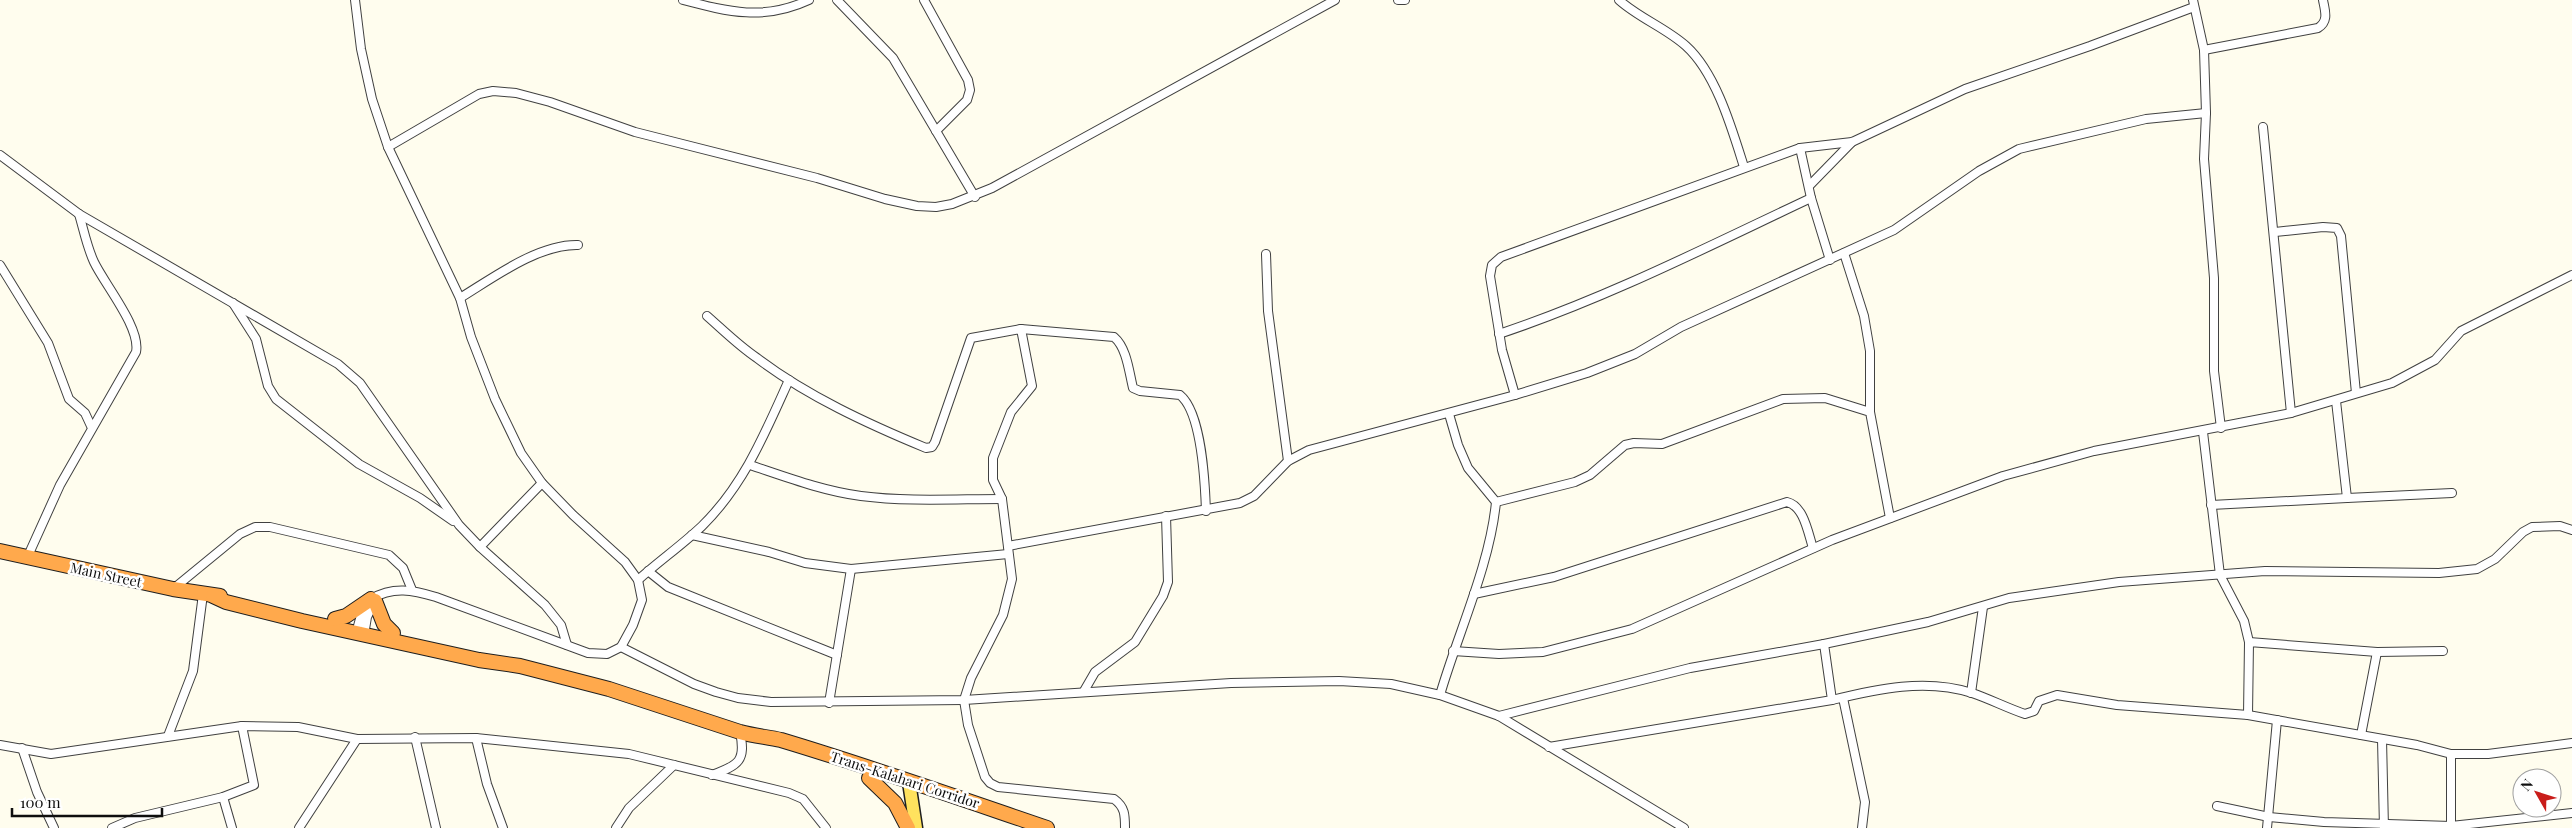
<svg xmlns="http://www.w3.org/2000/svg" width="2572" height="828" font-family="'Playfair Display',serif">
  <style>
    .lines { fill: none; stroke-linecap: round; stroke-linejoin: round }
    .street-casing { stroke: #414141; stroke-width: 10 }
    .primary-casing { stroke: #1f1f1f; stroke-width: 15 }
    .highway-casing { stroke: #1f1f1f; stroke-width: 16 }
    .street { stroke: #fff; stroke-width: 8 }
    .primary { stroke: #ffe25e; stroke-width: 12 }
    .highway { stroke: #ffa94c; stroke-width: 14 }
    .labels { text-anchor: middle; stroke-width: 5; stroke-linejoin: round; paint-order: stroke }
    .street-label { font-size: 14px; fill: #0e0e0e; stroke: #fff }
  </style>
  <rect width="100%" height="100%" fill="#fffdee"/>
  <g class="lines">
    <g class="street-casing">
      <g id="street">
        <path d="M355,0L361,49L372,99L388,147L460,298L471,337L495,399L521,453L542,483L573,515L625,562L638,580L642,600L633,625L621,647L607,654L588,653L436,597C413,590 393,586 371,599"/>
        <path d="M683,0C729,12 764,21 809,0"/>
        <path d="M837,0L893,58L975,197"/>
        <path d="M924,0L968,80L970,90L967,100L936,131"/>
        <path d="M1398,0H1405"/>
        <path d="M1619,0C1639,18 1666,28 1686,46C1716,73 1732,129 1744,167"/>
        <path d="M2193,0L2204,50L2206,113L2204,159L2214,278V371L2221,428"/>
        <path d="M2204,50L2318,28C2329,21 2325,11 2323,0"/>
        <path d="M2263,127L2291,413"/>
        <path d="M388,147L479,94L493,91L516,93L550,102L635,132L817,178L885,199L917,206L936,207L952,204L992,188L1335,0"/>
        <path d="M1800,148L1811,198L1830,260"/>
        <path d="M0,155L79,214L338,364L360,383L459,525L480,547L545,605L561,625L567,645"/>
        <path d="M1810,185L1852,142"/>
        <path d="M2275,232L2323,227L2337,228L2341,236L2356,393"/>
        <path d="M1844,253L1864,316L1870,351V412"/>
        <path d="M1266,254L1268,311L1288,461"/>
        <path d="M0,265L48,343L69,399L85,413L91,426"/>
        <path d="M460,298C493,278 538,244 578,245"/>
        <path d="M233,303L256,339L268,386L276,399L359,464L420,498L453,521"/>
        <path d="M707,316C723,330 739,346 757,358C807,396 868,424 926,448L932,447L935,442L971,338L1021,329L1114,337C1127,348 1129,372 1133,388L1140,391L1180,395C1202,413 1205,483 1206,511"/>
        <path d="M1021,329L1032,386L1011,412L993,458V480L1002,499L1012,579L1003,615L971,678L964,700L968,725L985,777L990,783L998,787L1114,799C1125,807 1125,815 1125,828"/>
        <path d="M1499,334C1607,298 1709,246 1811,198"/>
        <path d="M1515,395L1502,350L1490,276L1492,265L1501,257L1800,148L1852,142L1965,89L2090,46L2194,7"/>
        <path d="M2203,432L2220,575L2244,621L2249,642"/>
        <path d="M750,465C786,477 823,491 861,496C907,502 956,499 1002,499"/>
        <path d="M2347,498L2452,493"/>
        <path d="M1496,502L1575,482L1590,475L1625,445L1634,443L1662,444L1783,399L1825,398L1870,412L1890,518"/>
        <path d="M2211,505L2347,498L2336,401"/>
        <path d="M692,535L769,552L805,563L851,569L1008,554"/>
        <path d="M1008,546L1240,503L1254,496L1288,461L1309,450L1515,395L1587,373L1635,354L1681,327L1894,230L1979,171L2019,149L2146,119L2206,113"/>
        <path d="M480,547L542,483"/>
        <path d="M27,558L60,485L136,352C141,328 105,285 94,262C87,247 84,231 79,214"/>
        <path d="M648,571L668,587L837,655"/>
        <path d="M638,580C659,561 682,545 702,526C744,485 765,433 789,380"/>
        <path d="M173,589L240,534L255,527H270L389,555L403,568L412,590"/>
        <path d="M1474,594L1554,577L1787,502C1804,506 1808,533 1813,548"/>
        <path d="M356,633L363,608"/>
        <path d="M364,635L367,617L376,599"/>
        <path d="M621,647L694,684L716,692L738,698L771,702L964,700L1231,683L1339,681L1391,684L1440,695L1499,716L1684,828"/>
        <path d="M1453,651L1499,654L1543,652L1632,629L1832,540L2003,476L2094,451L2291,413L2392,383L2435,360L2461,331L2572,275"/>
        <path d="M1084,691L1095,672L1135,642L1163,596L1168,582L1166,516"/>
        <path d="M1971,693L1983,607"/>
        <path d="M1440,695C1458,633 1490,565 1496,502L1468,468L1458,445L1449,414"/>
        <path d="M1843,698L1865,802L1862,828"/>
        <path d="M1832,700C1877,689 1926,678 1972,693C1990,699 2007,708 2025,714L2034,711L2039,701L2057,695L2117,705L2248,715L2417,745L2451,754V828"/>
        <path d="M829,703L851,569"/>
        <path d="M2248,715L2249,642L2377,652L2443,651"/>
        <path d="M1499,716L1690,668L1824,644"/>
        <path d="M2361,735L2377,652"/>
        <path d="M168,736L193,671L203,594"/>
        <path d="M415,737L436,828"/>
        <path d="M476,738L487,784L503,828"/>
        <path d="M2382,739L2384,828"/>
        <path d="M0,745L51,754L242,726L298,727L357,739"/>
        <path d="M1549,747L1832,700L1824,644L1928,622L2009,598L2119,582L2265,571L2439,573L2477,569L2495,559L2523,532L2532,527L2560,526L2572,530"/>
        <path d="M22,748L37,792L54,828"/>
        <path d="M2451,754H2488L2572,743"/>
        <path d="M712,775C739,765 746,761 740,732"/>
        <path d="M223,797L232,828"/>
        <path d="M2217,806L2269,817L2324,822L2451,826L2572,813"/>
        <path d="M112,828L135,818L223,797L254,785L242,726"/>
        <path d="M299,828L357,739L476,738L629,754L789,793L803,799L826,828"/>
        <path d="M616,828L629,808L674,765"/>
        <path d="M2267,828L2277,720"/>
      </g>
    </g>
    <g class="primary-casing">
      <path id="primary" d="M909,782L916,828"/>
    </g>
    <g class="highway-casing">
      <g id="highway">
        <path d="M0,551L173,589L220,596"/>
        <path d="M213,596L226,602L302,621L479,660L520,666L609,689L740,732C754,736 769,737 781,740C871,767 959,798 1047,828"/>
        <path d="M375,601L384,624L393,633"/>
        <path d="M335,619L346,616L371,599"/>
        <path d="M869,778L895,803L908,828"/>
      </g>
    </g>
    <use href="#street" class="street"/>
    <use href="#primary" class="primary"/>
    <use href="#highway" class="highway"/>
  </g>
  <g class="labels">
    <g class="street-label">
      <text transform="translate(106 575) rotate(12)" y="5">Main Street</text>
      <text transform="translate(905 780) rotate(18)" y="5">Trans-Kalahari Corridor</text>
    </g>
  </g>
  <g transform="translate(2537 793) rotate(309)"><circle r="24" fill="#ffffff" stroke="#9f9f9f"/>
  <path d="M0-4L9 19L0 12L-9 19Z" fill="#c91d1a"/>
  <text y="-8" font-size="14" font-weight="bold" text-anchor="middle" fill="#0e0e0e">N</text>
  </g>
  <path d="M12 808v8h150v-8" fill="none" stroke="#0e0e0e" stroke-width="2.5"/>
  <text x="20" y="808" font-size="15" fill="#0e0e0e" stroke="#ffffff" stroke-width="4" paint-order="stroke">100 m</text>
</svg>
